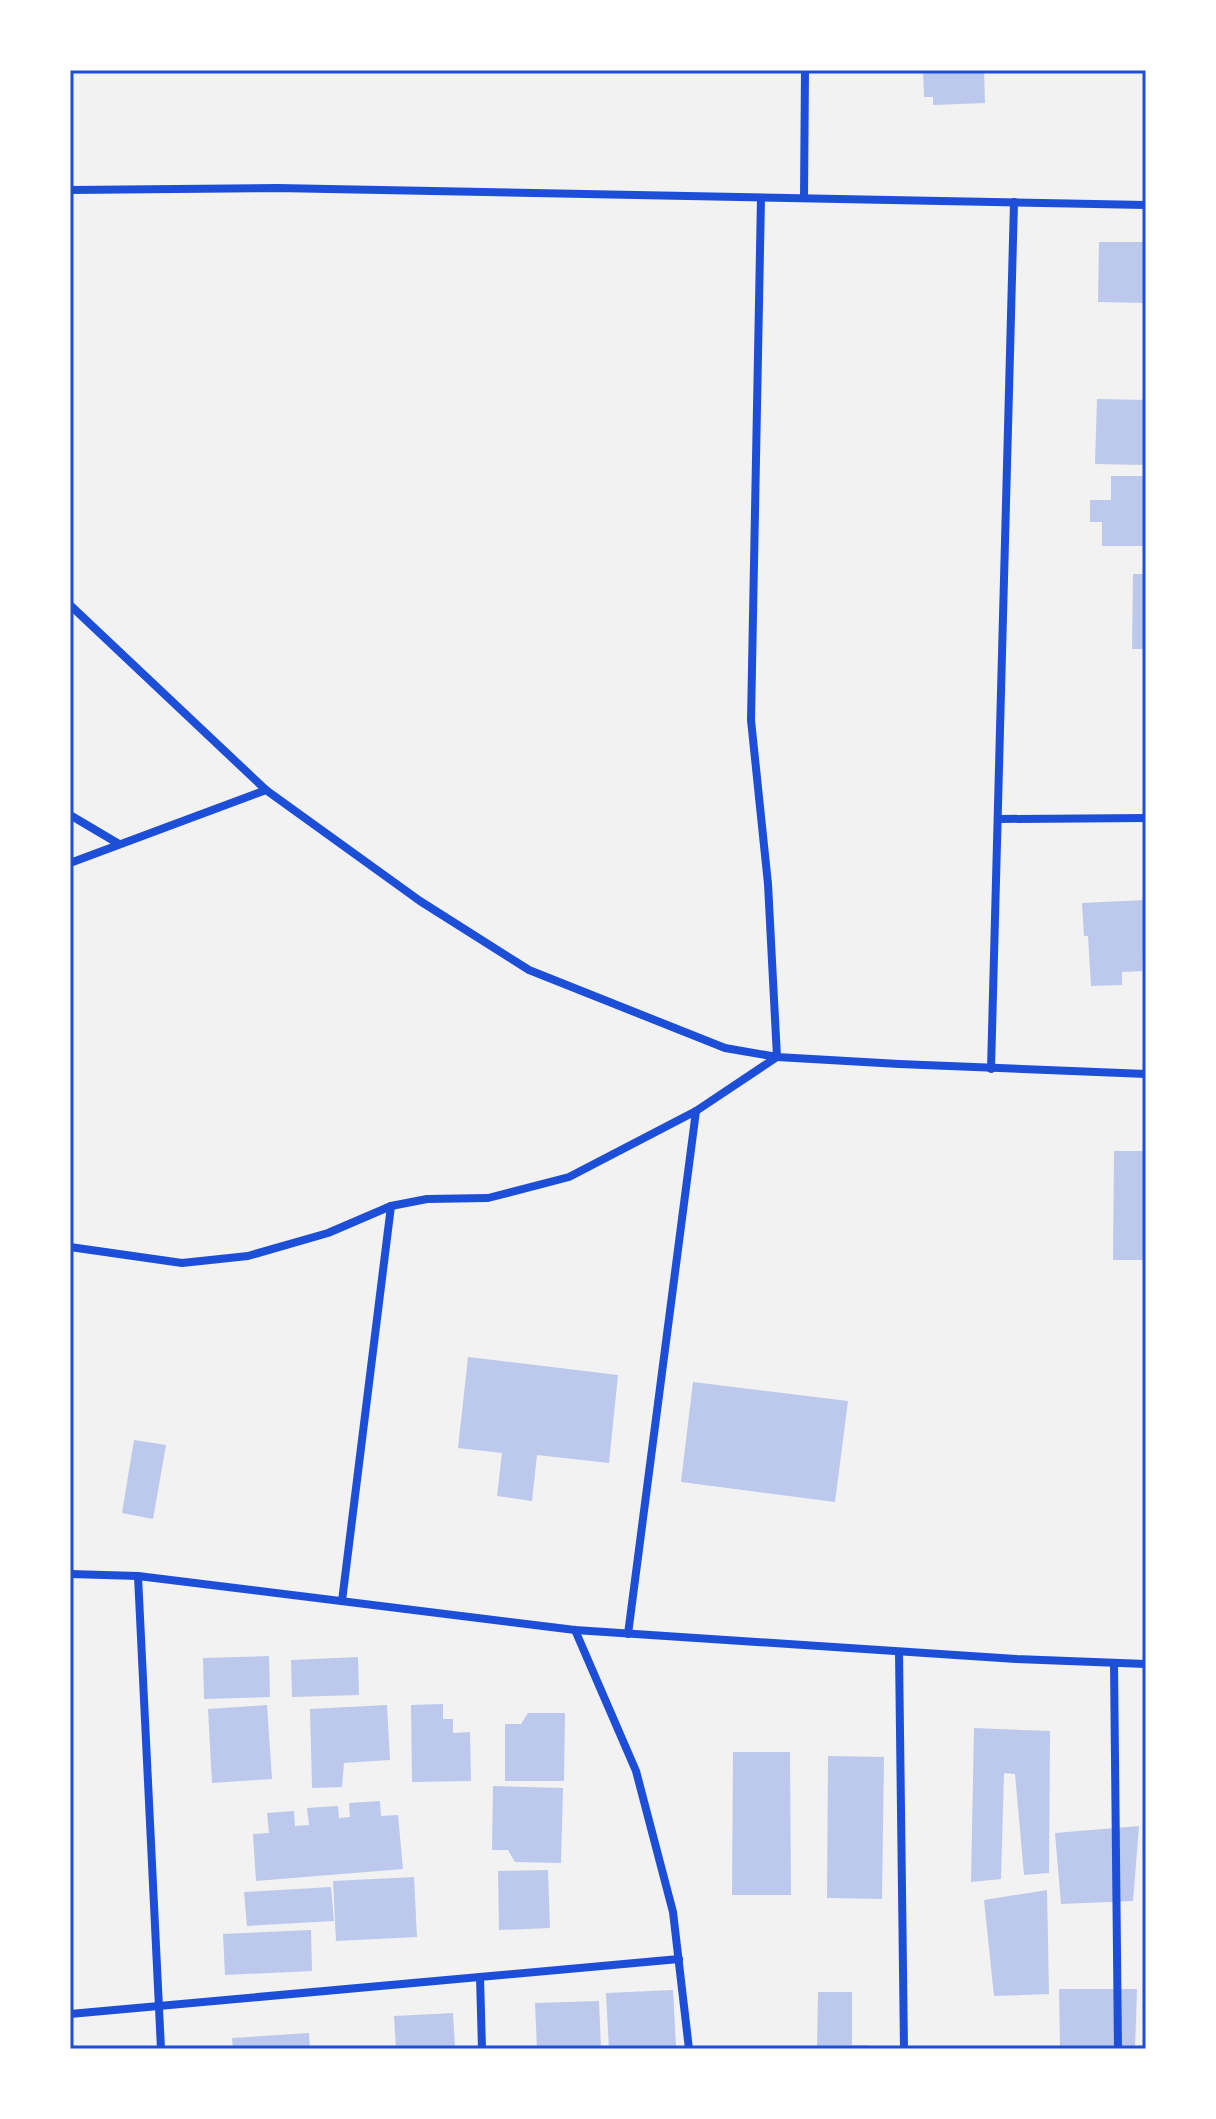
<svg xmlns="http://www.w3.org/2000/svg" width="1216" height="2119" font-family="Montserrat,sans-serif">
  <style>
    .building { fill: #bdc9ec }
    .lines { fill: none; stroke-linecap: round; stroke-linejoin: round }
    .minor { stroke: #1d4ed8; stroke-width: 8 }
    .neatline { fill: none; stroke: #1d4ed8; stroke-width: 3 }
  </style>
  <rect width="100%" height="100%" fill="#f2f2f2"/>
  <g class="building">
    <path d="M923,70H984L985,103L933,105V97H924Z"/>
    <path d="M1099,242H1146V303L1098,302Z"/>
    <path d="M1097,399L1146,400V465L1095,464Z"/>
    <path d="M1111,476H1146V546H1102V522H1090V500H1111Z"/>
    <path d="M1133,574H1146V649H1132Z"/>
    <path d="M1146,900L1142,971L1122,972V985L1091,986L1088,936H1084L1082,903Z"/>
    <path d="M1114,1151H1146V1260H1113Z"/>
    <path d="M468,1357L618,1375L609,1463L537,1455L532,1501L497,1496L502,1453L458,1448Z"/>
    <path d="M693,1382L848,1401L835,1502L681,1482Z"/>
    <path d="M134,1440L166,1445L153,1519L122,1513Z"/>
    <path d="M269,1656L270,1697L204,1699L203,1658Z"/>
    <path d="M358,1657L359,1695L292,1697L291,1660Z"/>
    <path d="M443,1704V1719H453V1733L470,1732L471,1781L412,1782L411,1705Z"/>
    <path d="M267,1705L272,1779L212,1783L208,1709Z"/>
    <path d="M387,1705L390,1760L344,1763L342,1787L312,1788L310,1709Z"/>
    <path d="M528,1713H565L564,1781H505V1724H521Z"/>
    <path d="M974,1728L1050,1731L1049,1873L1024,1875L1015,1774L1004,1773L1001,1879L971,1882Z"/>
    <path d="M733,1752H790L791,1895H732Z"/>
    <path d="M828,1756L884,1757L882,1899L827,1898Z"/>
    <path d="M493,1786L563,1788L561,1863L515,1862L508,1850H492Z"/>
    <path d="M380,1801L381,1816L398,1815L403,1869L256,1881L253,1834L269,1833L267,1813L294,1811L295,1826L309,1825L307,1808L338,1806L339,1818L350,1817L349,1803Z"/>
    <path d="M1139,1826L1133,1901L1061,1904L1055,1833Z"/>
    <path d="M548,1870L550,1928L499,1930L498,1871Z"/>
    <path d="M414,1877L417,1937L336,1941L333,1881Z"/>
    <path d="M331,1887L334,1921L247,1926L244,1892Z"/>
    <path d="M1047,1890L1049,1994L994,1996L984,1900Z"/>
    <path d="M311,1930L312,1971L225,1975L223,1934Z"/>
    <path d="M1059,1989H1137L1135,2049H1060Z"/>
    <path d="M673,1990L676,2046L609,2049L606,1993Z"/>
    <path d="M818,1992H852V2045H869V2049H817Z"/>
    <path d="M599,2001L601,2049H537L535,2003Z"/>
    <path d="M453,2013L455,2049H396L394,2016Z"/>
    <path d="M309,2033L310,2049H233L232,2038Z"/>
  </g>
  <g class="lines">
    <g class="minor">
      <path d="M70,190L277,188L1146,205"/>
      <path d="M804,198L805,70"/>
      <path d="M70,605L266,790L420,901L529,970L725,1048L777,1057L899,1064L1146,1074"/>
      <path d="M70,815L119,844"/>
      <path d="M998,819L1146,818"/>
      <path d="M70,863L266,790"/>
      <path d="M991,1069L1014,202"/>
      <path d="M70,1247L182,1263L248,1256L328,1233L391,1206L427,1199L488,1198L569,1177L696,1111L777,1057L768,884L751,720L761,198"/>
      <path d="M70,1574L138,1576L575,1630L1016,1659L1146,1664"/>
      <path d="M138,1576L161,2049"/>
      <path d="M342,1601L391,1206"/>
      <path d="M575,1630L636,1771L673,1912L689,2049"/>
      <path d="M628,1634L696,1111"/>
      <path d="M899,1652L904,2049"/>
      <path d="M1114,1663L1118,2049"/>
      <path d="M480,1977L482,2049"/>
      <path d="M70,2014L679,1959"/>
    </g>
  </g>
  <rect width="1216" height="2119" fill="none" stroke="#ffffff" stroke-width="144"/>
  <rect x="72" y="72" width="1072" height="1975" class="neatline"/>
</svg>
